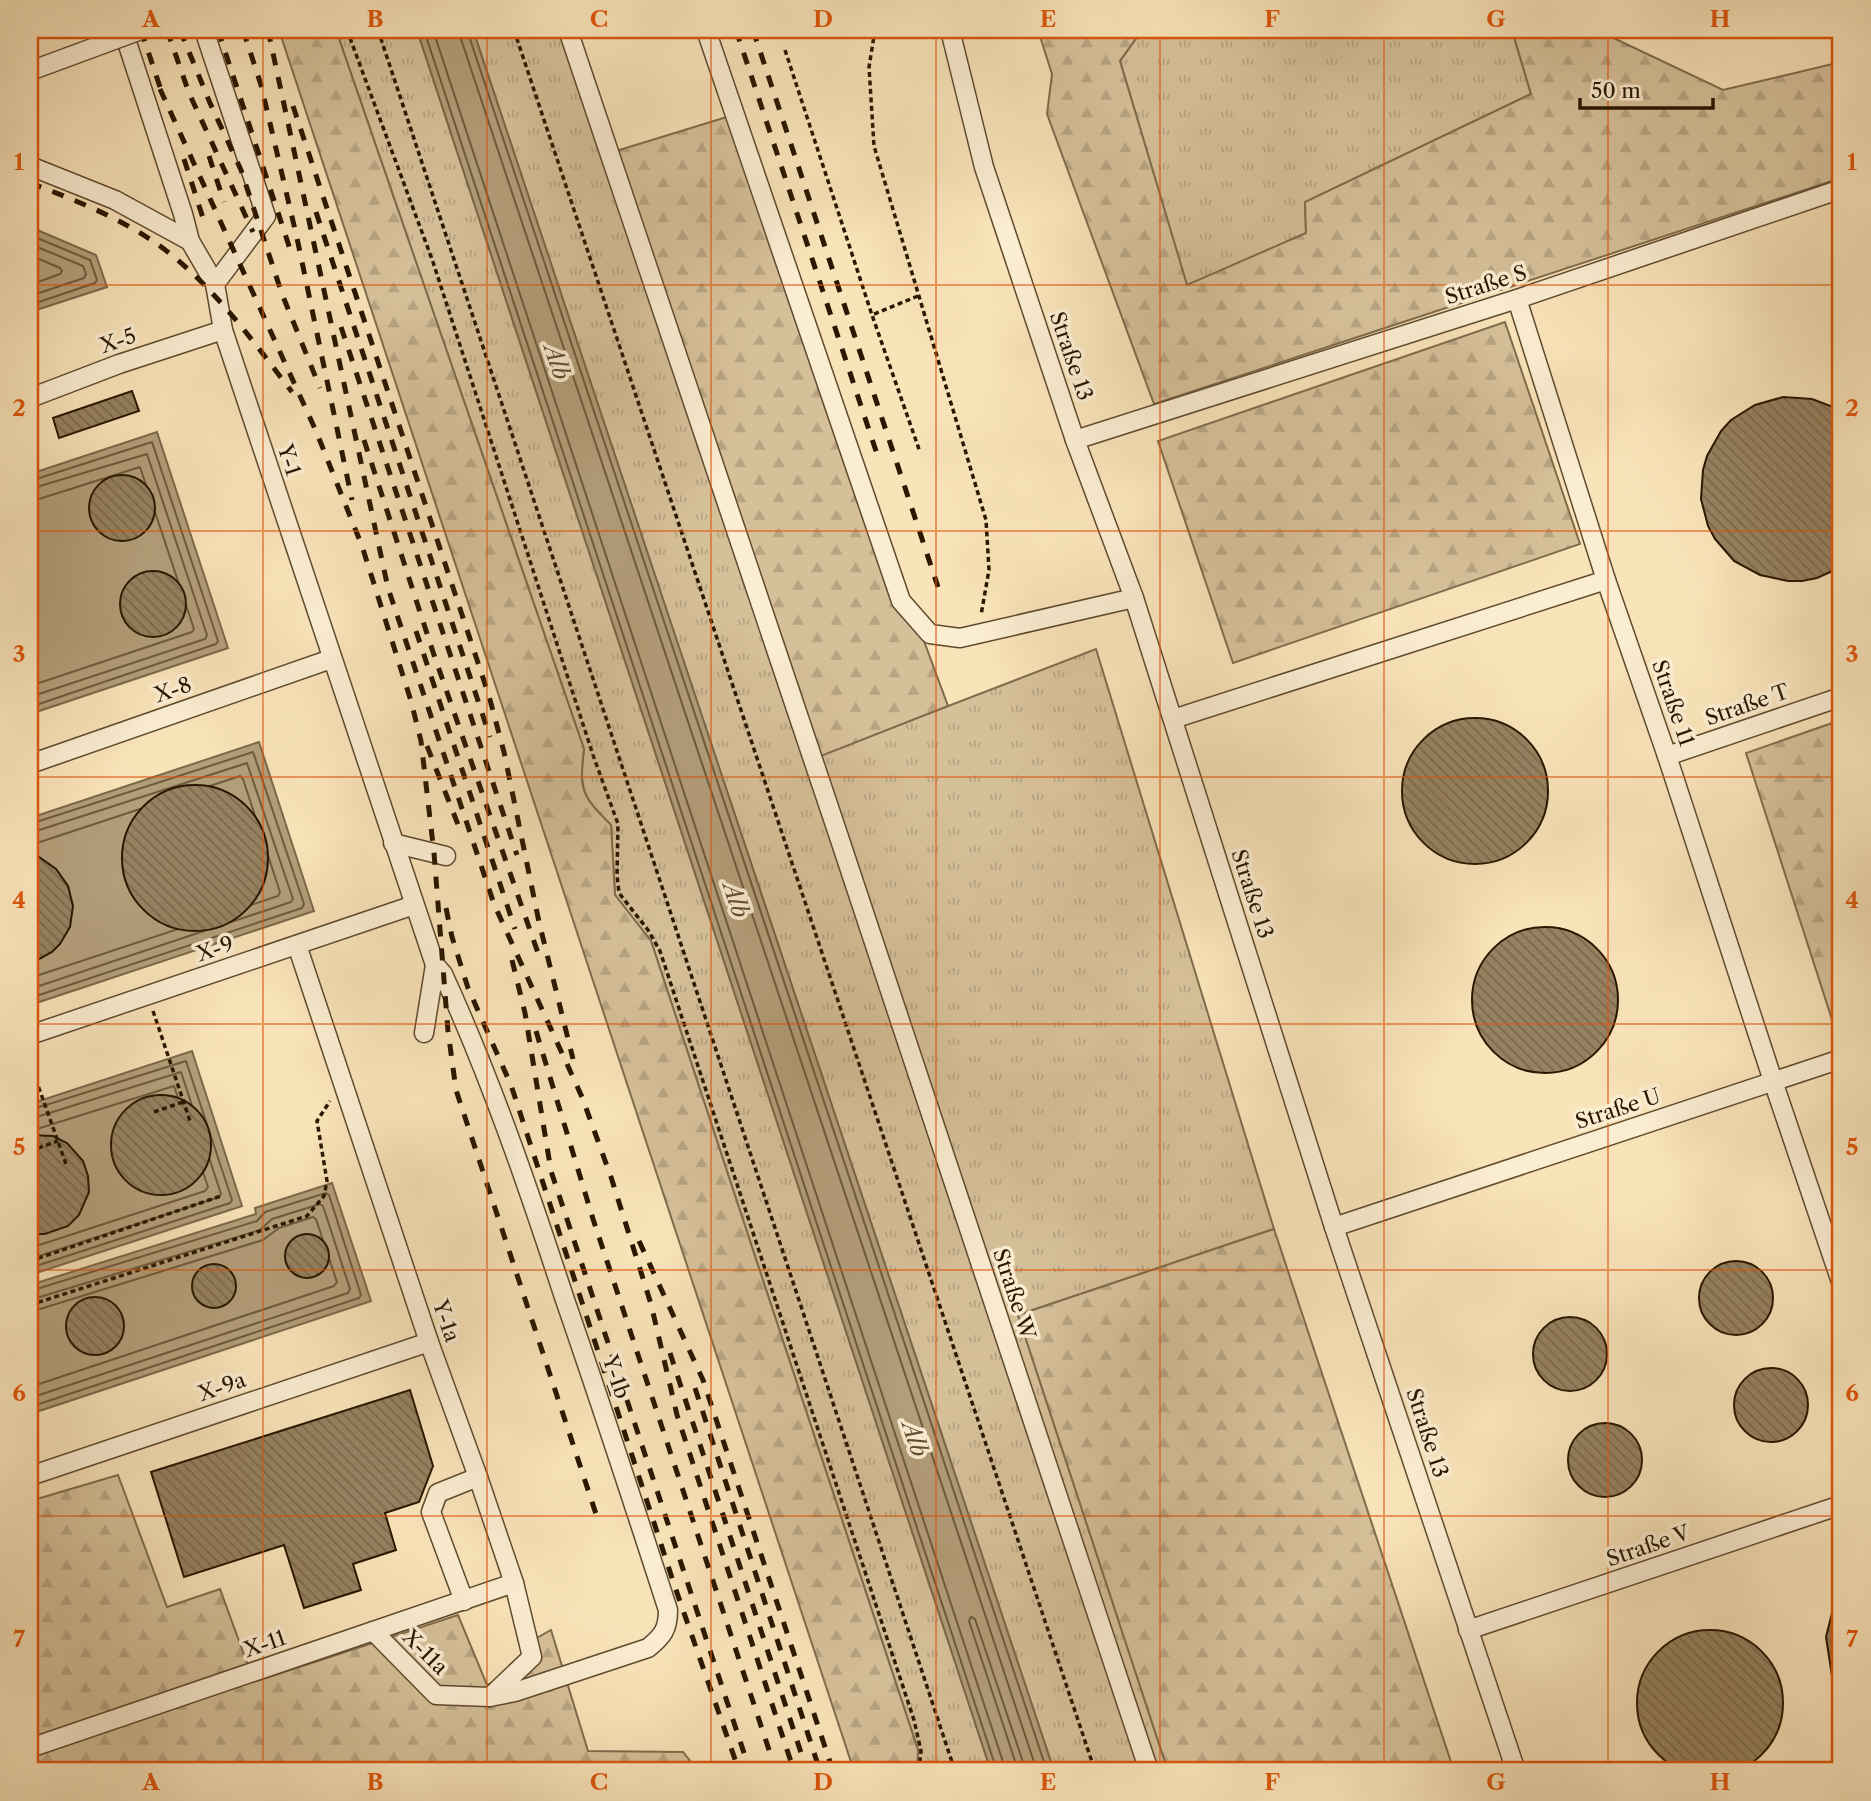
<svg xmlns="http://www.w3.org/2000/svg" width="1871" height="1801" font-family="'Libre Caslon Text',serif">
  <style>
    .grass { fill: url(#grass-tufts); stroke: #806c4d; stroke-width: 2 }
    .forest { fill: url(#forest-firs); stroke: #806c4d; stroke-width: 2 }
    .water { fill: #b39e7a; stroke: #7c6849; stroke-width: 2 }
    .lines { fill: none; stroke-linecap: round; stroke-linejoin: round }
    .shore { stroke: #6e5a3d; stroke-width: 2 }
    .building { fill: url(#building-back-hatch); stroke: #2a1700; stroke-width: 2 }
    .minor-casing { stroke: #5e4a2e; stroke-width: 21 }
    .path { stroke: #2a1700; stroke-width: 3.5; stroke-dasharray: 5 3.5; stroke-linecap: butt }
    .minor { stroke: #fbedd2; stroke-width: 18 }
    .rail { stroke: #2a1700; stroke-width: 5; stroke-dasharray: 12 12; stroke-linecap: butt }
    .minor-bridge-casing { stroke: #5e4a2e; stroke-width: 21; stroke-linecap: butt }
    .minor-bridge { stroke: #fbedd2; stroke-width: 18 }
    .grid { fill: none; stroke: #de560b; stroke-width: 2; stroke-opacity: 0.55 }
    .labels { text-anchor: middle; stroke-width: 7; stroke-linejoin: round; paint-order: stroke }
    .street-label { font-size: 21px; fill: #2a1700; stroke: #fbedd2 }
    .water-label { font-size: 23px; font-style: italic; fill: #614d31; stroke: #fbedd2 }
    .neatline { fill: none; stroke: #de560b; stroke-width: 2.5 }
    .grid-label { font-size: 23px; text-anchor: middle; font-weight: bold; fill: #de560b }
  </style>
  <defs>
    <pattern id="grass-tufts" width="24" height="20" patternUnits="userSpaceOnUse" patternTransform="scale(1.75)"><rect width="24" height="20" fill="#d6c09a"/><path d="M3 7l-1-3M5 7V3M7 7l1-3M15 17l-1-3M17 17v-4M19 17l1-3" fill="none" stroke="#b8a483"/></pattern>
    <pattern id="forest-firs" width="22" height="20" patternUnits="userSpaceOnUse" patternTransform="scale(1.75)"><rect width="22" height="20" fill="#d6c09a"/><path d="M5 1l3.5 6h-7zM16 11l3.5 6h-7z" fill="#b8a483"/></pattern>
    <pattern id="building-back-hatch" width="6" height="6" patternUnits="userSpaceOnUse" patternTransform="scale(1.75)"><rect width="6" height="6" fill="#968160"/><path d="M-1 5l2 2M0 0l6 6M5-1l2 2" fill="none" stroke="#7b694d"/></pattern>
  </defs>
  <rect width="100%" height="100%" fill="#f9e3b9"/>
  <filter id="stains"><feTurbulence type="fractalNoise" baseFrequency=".00286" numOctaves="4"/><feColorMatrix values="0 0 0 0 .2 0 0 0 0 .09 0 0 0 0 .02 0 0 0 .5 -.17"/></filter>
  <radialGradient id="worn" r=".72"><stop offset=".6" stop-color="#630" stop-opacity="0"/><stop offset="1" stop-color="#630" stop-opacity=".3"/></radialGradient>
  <g class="grass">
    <path d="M336,30H417L991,1771H917L918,1750L651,941L615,895L611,825C582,796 579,790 584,749Z"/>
    <path d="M473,30H571L821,755L1096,649L1274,1229L1018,1315L1168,1771H1054Z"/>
    <path d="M1142,30H1512L1531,94L1305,202L1306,233L1187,286L1120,61Z"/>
  </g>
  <g class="forest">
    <path d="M279,30H336L584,749C579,791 581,795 611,825L615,895L651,941L918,1750L917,1771H854Z"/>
    <path d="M1038,30H1142L1120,61L1187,285L1306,233L1305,202L1531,94L1512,30H1604L1605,34L1723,90L1841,62V178L1154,404L1047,114L1052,74Z"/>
    <path d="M730,116L948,706L821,756L613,152Z"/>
    <path d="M1505,322L1580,544L1233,663L1158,441Z"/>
    <path d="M1841,720V1033L1837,1035L1746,753Z"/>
    <path d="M1274,1229L1454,1771H1168L1018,1315Z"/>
    <path d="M118,1475L167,1607L220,1589L254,1682L458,1615L487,1685L534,1666L535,1639L551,1630L588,1751L683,1752L698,1771H30V1501Z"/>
  </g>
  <g class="water">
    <path d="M417,30H473L1054,1771H991Z"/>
    <path d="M30,227L96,255L107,287L30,312Z"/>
    <path d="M157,432L228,648L30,714V474Z"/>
    <path d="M259,742L314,911L30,1005V818Z"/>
    <path d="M192,1051L242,1206L30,1275V1104Z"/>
    <path d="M332,1183L371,1301L30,1414V1285L256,1214L255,1208Z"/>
  </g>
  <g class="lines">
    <g class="shore">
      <path d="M424,30L997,1771"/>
      <path d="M433,30L1006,1771"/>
      <path d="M458,30L1037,1771"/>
      <path d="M467,30L1047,1771"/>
      <path d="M30,235L90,260L97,280L95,283L30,305"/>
      <path d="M30,244L83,266L86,274L84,278L30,296"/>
      <path d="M30,255L60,268L62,271L60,274L30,285"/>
      <path d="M30,481L152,442L218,641L216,644L30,707"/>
      <path d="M30,489L147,454L207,635L205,639L30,697"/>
      <path d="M30,500L39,499L140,467L194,629L192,632L30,686"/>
      <path d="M30,824L253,752L304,904L302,908L30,998"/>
      <path d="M30,833L247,763L293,899L291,902L30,989"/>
      <path d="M30,843L40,842L240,776L243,779L280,892L278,896L30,978"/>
      <path d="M30,1110L186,1061L232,1200L230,1203L30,1268"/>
      <path d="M30,1119L181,1072L221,1194L219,1197L30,1259"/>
      <path d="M30,1130L40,1128L174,1086L208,1187L205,1191L30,1248"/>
      <path d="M30,1291L257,1221L265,1212L326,1193L329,1195L361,1295L359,1298L30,1407"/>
      <path d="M30,1300L260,1230L272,1219L320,1204L323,1206L350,1289L348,1293L30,1398"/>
      <path d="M30,1311L40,1309L263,1240L279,1228L313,1217L316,1219L337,1282L334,1286L30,1387"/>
      <path d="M1016,1771L1015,1761L969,1621L971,1617L975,1619L1026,1771"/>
    </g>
  </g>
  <g class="building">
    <path d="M132,391L139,411L59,438L53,418Z"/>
    <path d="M1783,397L1812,399L1841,410V567L1817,578L1802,581H1788L1760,575L1734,561L1715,539L1708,526L1701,499L1703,470L1707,456L1721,431L1731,420L1755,405Z"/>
    <circle cx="122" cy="508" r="33"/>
    <circle cx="153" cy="604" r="33"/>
    <circle cx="1475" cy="791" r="73"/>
    <circle cx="195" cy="858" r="73"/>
    <path d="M30,854L39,857L56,869L68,886L73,906L70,927L60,944L52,952L30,964Z"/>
    <circle cx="1545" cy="1000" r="73"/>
    <circle cx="161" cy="1145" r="50"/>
    <path d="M30,1135L53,1136L67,1143L83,1161L88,1176L89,1192L79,1215L68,1226L45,1234H30Z"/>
    <circle cx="307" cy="1256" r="22"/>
    <circle cx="1736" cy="1298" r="37"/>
    <circle cx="214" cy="1286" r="22"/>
    <circle cx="95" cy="1326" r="29"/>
    <circle cx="1570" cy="1354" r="37"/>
    <circle cx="1771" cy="1405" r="37"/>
    <path d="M410,1390L433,1466L419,1502L385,1513L396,1550L353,1564L361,1590L304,1608L284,1545L184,1577L151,1472Z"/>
    <circle cx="1605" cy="1460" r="37"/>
    <path d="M1837,1593H1841V1689H1834L1826,1637Z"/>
    <circle cx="1710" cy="1703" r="73"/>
  </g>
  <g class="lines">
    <g class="minor-casing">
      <g id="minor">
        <path d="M123,30L183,214L190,241L215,284L223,330L435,965L424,1033"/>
        <path d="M204,30L266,216L215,284"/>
        <path d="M568,30L837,831L1149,1771"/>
        <path d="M706,30L901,601L930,634L960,638L1134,598"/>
        <path d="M950,30L984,167L1075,440L1134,598L1334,1227L1516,1771"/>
        <path d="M30,166L115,200L190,241"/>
        <path d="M1517,299L1606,580L1667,756L1773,1081L1841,1282"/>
        <path d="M30,398L119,364L223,330"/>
        <path d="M1075,440L1517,299L1841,189"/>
        <path d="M1173,719L1606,580"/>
        <path d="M1667,756L1841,697"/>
        <path d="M30,764L331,659"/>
        <path d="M393,843L446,856"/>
        <path d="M297,945L429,1342L478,1477L514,1583L532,1657L490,1697"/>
        <path d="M30,1035L414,905"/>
        <path d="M1334,1227L1841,1059"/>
        <path d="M30,1476L429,1342"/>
        <path d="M464,1601L431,1512L438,1493L478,1477"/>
        <path d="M1468,1630L1841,1505"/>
        <path d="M373,1631L436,1695L490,1697L515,1692L648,1648C663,1636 668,1629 668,1610C634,1505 600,1401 564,1297C528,1187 491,1079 443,974L435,965"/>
        <path d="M30,1748L514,1583"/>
      </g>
    </g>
    <g class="path">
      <path d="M347,30L433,262L593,755L618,824L617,875L619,893L648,930L660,951L914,1720L921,1751L919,1771"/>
      <path d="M378,30L955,1771"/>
      <path d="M514,30L1095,1771"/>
      <path d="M875,30L869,67L874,146L986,520L989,570L981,615"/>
      <path d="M785,50L872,315"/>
      <path d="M918,296L872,315L920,452"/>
      <path d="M153,1011L190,1121"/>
      <path d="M30,1063L66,1164"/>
      <path d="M154,1112L183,1102"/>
      <path d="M30,1151L58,1141"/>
      <path d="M30,1261L221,1196"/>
      <path d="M30,1305L307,1216L324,1196L327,1181L317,1121L330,1101"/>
    </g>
    <use href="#minor" class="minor"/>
    <g class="rail">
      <path d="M141,30L163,96"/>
      <path d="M167,30L189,93L253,232"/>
      <path d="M180,30L210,103L241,170L282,294L320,388"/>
      <path d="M218,30L290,249"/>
      <path d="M243,30L261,85L297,238L352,500"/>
      <path d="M268,30L388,588L494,904L582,1097L611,1177L651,1304L677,1415L794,1771"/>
      <path d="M736,30L879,460"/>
      <path d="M753,30L938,587"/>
      <path d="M160,89L316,431L362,546L411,701L421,741L434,853L448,1031L456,1090L597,1517"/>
      <path d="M293,106L489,696L504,752L539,922L573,1059"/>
      <path d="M209,156L224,202"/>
      <path d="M184,159L203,218"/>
      <path d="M30,183C76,200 125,220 164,249C215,288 253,341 292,392"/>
      <path d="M316,212L490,737"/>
      <path d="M341,327L517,855"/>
      <path d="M364,440L434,655L538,953"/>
      <path d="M416,631L515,929"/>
      <path d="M427,746L459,827"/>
      <path d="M446,908L452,937L468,988L511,1085L675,1587L737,1765"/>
      <path d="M512,960L525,1013L551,1171L750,1771"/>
      <path d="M536,1031L593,1219L776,1771"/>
      <path d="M639,1241L703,1380L833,1771"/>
      <path d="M670,1353L807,1771"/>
      <path d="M695,1388L820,1771"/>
    </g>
    <g class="minor-bridge-casing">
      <path id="minor-bridge" d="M30,71L141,30"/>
    </g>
    <use href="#minor-bridge" class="minor-bridge"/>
  </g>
  <path class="grid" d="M263,30V1771M487,30V1771M711,30V1771M936,30V1771M1160,30V1771M1384,30V1771M1608,30V1771M30,285H1841M30,531H1841M30,777H1841M30,1024H1841M30,1270H1841M30,1516H1841"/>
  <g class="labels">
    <g class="street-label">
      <text transform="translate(1486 285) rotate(-18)" y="7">Straße S</text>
      <text transform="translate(118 341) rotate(-19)" y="7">X-5</text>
      <text transform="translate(1071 356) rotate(71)" y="7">Straße 13</text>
      <text transform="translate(289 460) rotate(72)" y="7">Y-1</text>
      <text transform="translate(173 690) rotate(-19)" y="7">X-8</text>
      <text transform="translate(1673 703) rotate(71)" y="7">Straße 11</text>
      <text transform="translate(1747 705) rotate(-19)" y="7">Straße T</text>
      <text transform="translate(1252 894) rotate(72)" y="7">Straße 13</text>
      <text transform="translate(215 949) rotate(-19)" y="7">X-9</text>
      <text transform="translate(1618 1109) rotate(-18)" y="7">Straße U</text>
      <text transform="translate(1014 1294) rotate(72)" y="7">Straße W</text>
      <text transform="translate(446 1321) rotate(71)" y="7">Y-1a</text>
      <text transform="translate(616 1377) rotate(71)" y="7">Y-1b</text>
      <text transform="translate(222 1387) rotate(-19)" y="7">X-9a</text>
      <text transform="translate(1427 1433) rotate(72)" y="7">Straße 13</text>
      <text transform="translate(1648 1546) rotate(-19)" y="7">Straße V</text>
      <text transform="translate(265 1644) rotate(-19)" y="7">X-11</text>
      <text transform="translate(425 1652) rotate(45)" y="7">X-11a</text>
    </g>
    <g class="water-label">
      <text transform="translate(557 362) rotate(72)" y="8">Alb</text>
      <text transform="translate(736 900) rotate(72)" y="8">Alb</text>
      <text transform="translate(915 1439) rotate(72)" y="8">Alb</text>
    </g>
  </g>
  <rect width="1871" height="1801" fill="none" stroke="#f9e3b9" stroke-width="77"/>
  <path d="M1580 98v10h133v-10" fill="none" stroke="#2a1700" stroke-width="3.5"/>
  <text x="1591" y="98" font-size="21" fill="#2a1700" stroke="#fbedd2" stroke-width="5" paint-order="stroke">50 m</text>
  <rect x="38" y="38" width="1794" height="1724" class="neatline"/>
  <g class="grid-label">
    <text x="151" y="27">A</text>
    <text x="375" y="27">B</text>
    <text x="599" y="27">C</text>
    <text x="823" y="27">D</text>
    <text x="1048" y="27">E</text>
    <text x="1272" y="27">F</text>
    <text x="1496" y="27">G</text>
    <text x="1720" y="27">H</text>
    <text x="19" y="170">1</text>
    <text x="1852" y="170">1</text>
    <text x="19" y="416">2</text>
    <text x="1852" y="416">2</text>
    <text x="19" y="662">3</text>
    <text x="1852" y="662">3</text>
    <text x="19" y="908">4</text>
    <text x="1852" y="908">4</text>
    <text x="19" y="1155">5</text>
    <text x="1852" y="1155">5</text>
    <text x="19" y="1401">6</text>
    <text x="1852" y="1401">6</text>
    <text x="19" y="1647">7</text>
    <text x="1852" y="1647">7</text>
    <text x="151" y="1790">A</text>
    <text x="375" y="1790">B</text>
    <text x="599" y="1790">C</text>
    <text x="823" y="1790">D</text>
    <text x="1048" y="1790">E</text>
    <text x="1272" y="1790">F</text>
    <text x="1496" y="1790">G</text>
    <text x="1720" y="1790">H</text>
  </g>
  <rect width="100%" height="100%" filter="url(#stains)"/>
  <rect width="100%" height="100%" fill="url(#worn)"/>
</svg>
